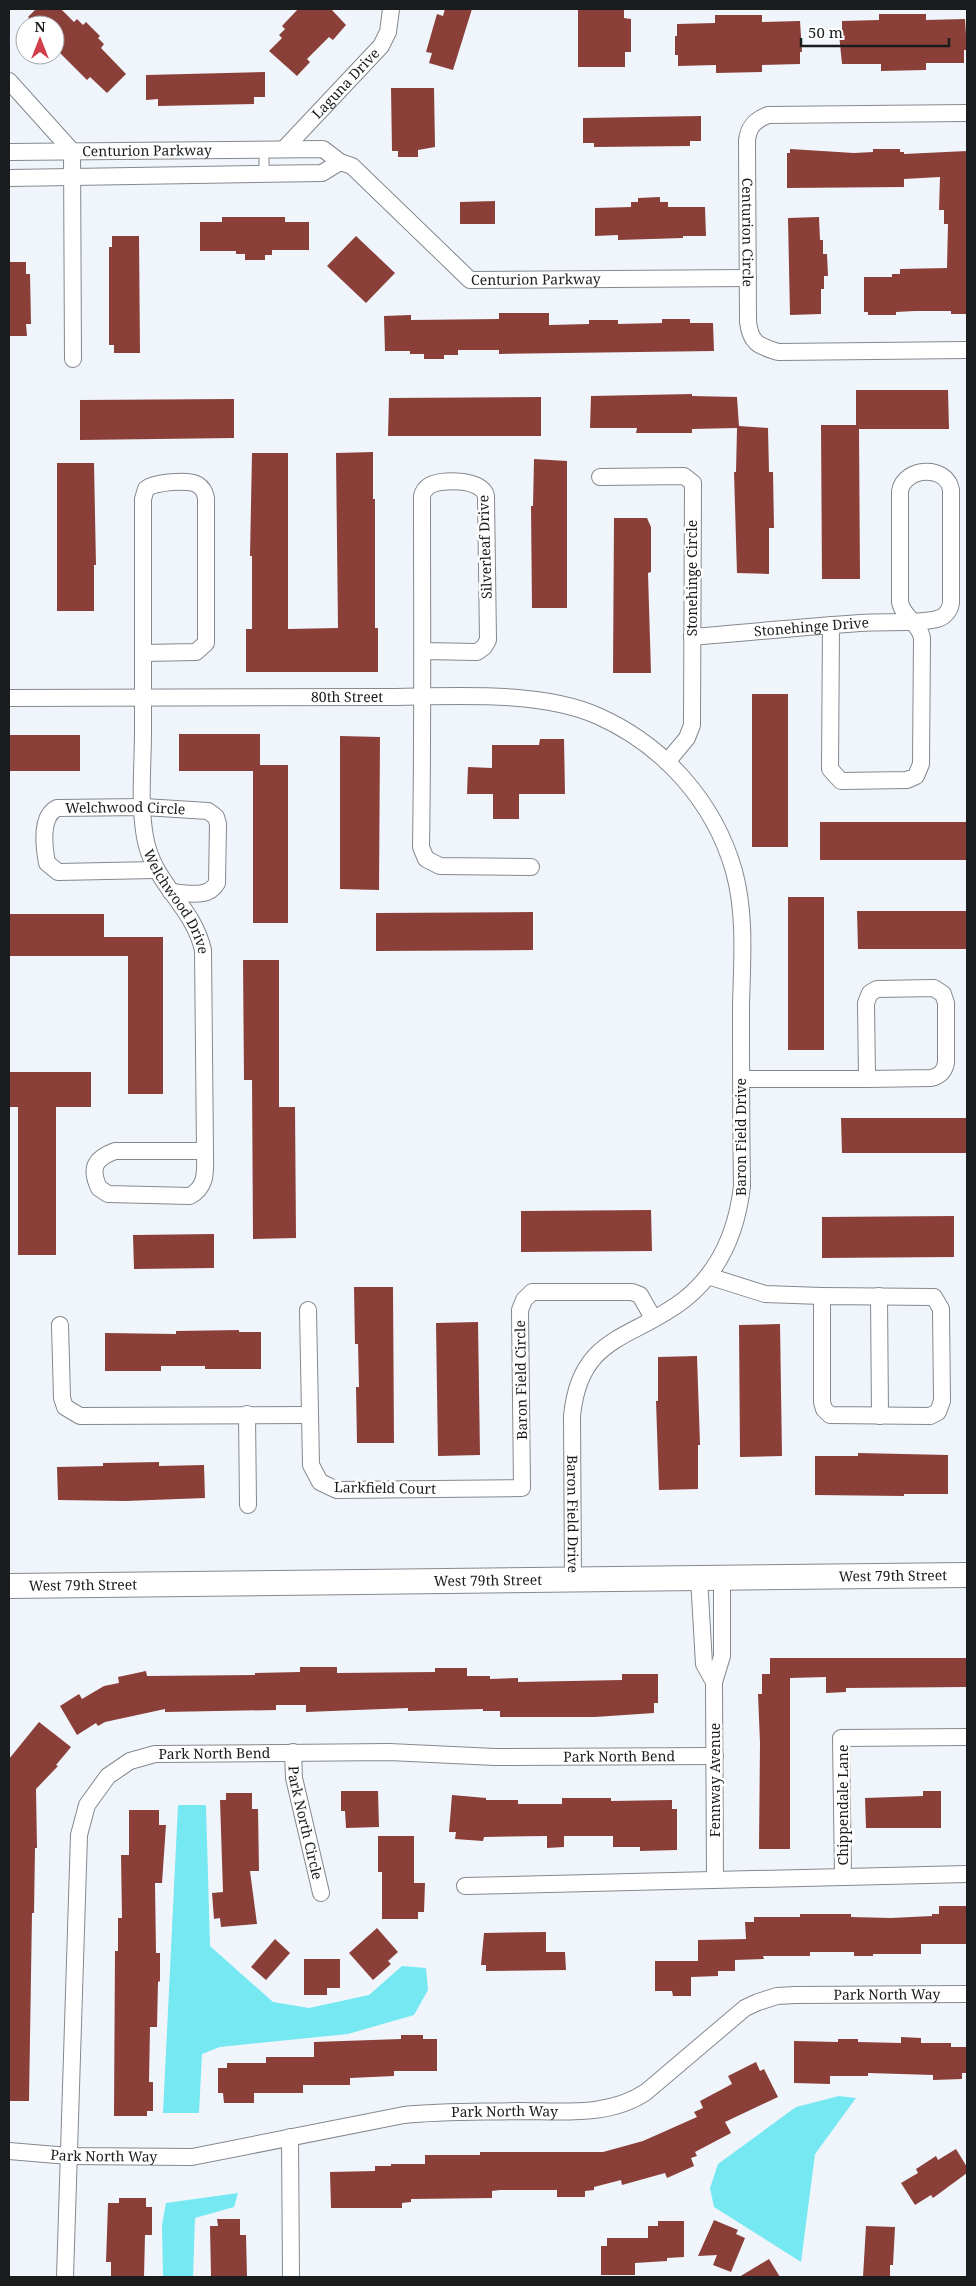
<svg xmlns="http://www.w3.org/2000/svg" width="976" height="2286" font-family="'Noto Serif',serif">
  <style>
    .water { fill: #75e8f2 }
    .building { fill: #8b3f39 }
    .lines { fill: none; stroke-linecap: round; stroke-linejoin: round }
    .service-casing { stroke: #84898f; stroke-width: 11 }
    .minor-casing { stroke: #84898f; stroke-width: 18 }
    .secondary-casing { stroke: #84898f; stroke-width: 26 }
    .service { stroke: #fff; stroke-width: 9 }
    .minor { stroke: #fff; stroke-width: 16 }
    .secondary { stroke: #fff; stroke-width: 24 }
    .labels { text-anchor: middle; stroke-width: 5; stroke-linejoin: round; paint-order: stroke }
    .street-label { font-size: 14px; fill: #1a1c1e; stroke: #fff }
  </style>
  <rect width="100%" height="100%" fill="#f0f5fc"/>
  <g class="water">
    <path d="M178,1805H206L210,1946L273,2002L309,2008L369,1995L402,1966L426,1968L428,1990L414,2015L348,2034L220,2047L202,2054L199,2113H163Z"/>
    <path d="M839,2096L856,2098L815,2154L801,2262L714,2207L710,2188L718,2164L796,2107Z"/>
    <path d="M238,2193L234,2207L195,2218L193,2277H163L162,2225L166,2203Z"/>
  </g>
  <g class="building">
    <path d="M36,9H61L74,22L77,19L83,25L86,22L100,36L98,38L104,44L101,48L126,74L107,93L90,77L87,80L55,48V25H36L28,17Z"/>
    <path d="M298,9H331L346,25L333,40L329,37L307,59L310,62L297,76L269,51L282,38L279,35L285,29L282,26Z"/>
    <path d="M445,9H472L453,70L429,63L432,53L426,52L437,14L443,16Z"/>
    <path d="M578,9H624V18L631,19V52H625V67H578Z"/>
    <path d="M879,14H926V20L965,19L967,50H964V63H926V70L881,71V64H842L839,34H842V21L879,20Z"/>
    <path d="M715,15H762V22L800,21L802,52H800V64L762,65V72L716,73V65L678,66V55H675V36H677V24L715,23Z"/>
    <path d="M265,72V97H254V104L158,106V99L146,100V75Z"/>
    <path d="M391,88H434L435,147L418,150V157H398V151H392Z"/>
    <path d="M701,116V141H690V146L594,147V143H583V118Z"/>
    <path d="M790,149L854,153L873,152V149H900V152H904V154L967,151V314H951V311H915L896,312V315H868V312H864V277H892V274H900V269L947,268L948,224H944V210H939L940,177L904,179V187L787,188V153H790Z"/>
    <path d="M660,197V202H668V207H705L706,236H683V238L618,240V235L595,236V208L631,207V202H638V198Z"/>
    <path d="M495,201V224H460V202Z"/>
    <path d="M222,217H285V222H309V250H272V255H265V260H245V254H236V251H200V222H222Z"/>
    <path d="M819,217L820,240H823V254H827L828,276H824V289H821V314L790,315L788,218Z"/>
    <path d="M112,236H139L140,353H114V345H109V247H112Z"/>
    <path d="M356,236L395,273L366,303L327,266Z"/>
    <path d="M9,262H26V274H30L31,324H26L27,336H9Z"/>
    <path d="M499,313H549V325L589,324V320H618V324L662,323V319H690V323H713L714,351L499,354V350H458V355H444V359H424V354H410V351H385L384,316L411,315V320L499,319Z"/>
    <path d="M856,390H948L949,429H859L860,579H822L821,425H856Z"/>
    <path d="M692,394V396L737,397L739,426L768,428L769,472H773L774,528H769V574L737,573L734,472H736L737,428L692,429V433H636L637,428H590L591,396Z"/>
    <path d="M541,397V436H388L389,398Z"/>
    <path d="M234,399V438L80,440V400Z"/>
    <path d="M373,452V499H375V628H378V672H246V629H252V556H250L252,453H288V629L338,628L336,453Z"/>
    <path d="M534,459L567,461V608H532L531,506H533Z"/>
    <path d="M57,463H94L96,565H94V611H57Z"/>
    <path d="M614,518H647L651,527V572L648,573L651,673H613Z"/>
    <rect x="752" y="694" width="36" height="153"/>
    <path d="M179,734H260V765H288V923H253V771H179Z"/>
    <rect x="9" y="735" width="71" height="36"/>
    <path d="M340,736L380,737L379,890L340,889Z"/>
    <path d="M540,739H564L565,794H519V819H493V794H467L468,767L492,768V745H539Z"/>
    <rect x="820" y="822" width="147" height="38"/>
    <rect x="788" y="897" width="36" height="153"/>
    <path d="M857,911H967V949H858Z"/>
    <path d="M533,912V950L376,951V913Z"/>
    <path d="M9,914H104V937H163V1094H128V956H9Z"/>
    <path d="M243,960H279V1107H295L296,1238L253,1239L252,1080H244Z"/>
    <path d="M9,1072H91V1107H56V1255H18V1107H9Z"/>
    <path d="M841,1118H967V1153H842Z"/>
    <path d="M651,1210L652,1251L521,1252V1211Z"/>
    <path d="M954,1216V1257L822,1258V1217Z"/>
    <path d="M214,1234V1268L134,1269L133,1235Z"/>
    <path d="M354,1287H393L394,1443H357L356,1387H359L358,1344H355Z"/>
    <path d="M478,1322L480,1455L438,1456L436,1323Z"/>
    <path d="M780,1324L782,1456L740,1457L739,1325Z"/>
    <path d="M239,1330V1332H261V1369H205V1366H161V1371H105V1333L176,1334V1331Z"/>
    <path d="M697,1356L700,1445H698V1489L659,1490L656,1401H658V1357Z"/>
    <path d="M858,1453L948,1455V1494H904V1496L815,1495V1456H858Z"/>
    <path d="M159,1462V1466L204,1465L205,1498L125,1501L58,1500L57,1467L103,1466V1463Z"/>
    <path d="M770,1658H967V1687L846,1688V1692L826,1693V1677L790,1678V1849H759L760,1743L758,1694H762V1674H770Z"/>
    <path d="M300,1667H337V1673L435,1672V1668H467V1676H490V1679L518,1678V1682L622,1680V1674H658V1703H654V1713L595,1717H500V1711H483V1709L408,1711V1708L306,1712V1705H276V1710L165,1712V1709L105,1722L98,1726L96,1723L77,1735L60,1706L79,1694L82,1699L104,1686L119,1683L118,1677L146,1671L147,1676L255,1675V1673L300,1672Z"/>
    <path d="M39,1722L71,1747L56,1765L58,1766L36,1789L37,1848H35L34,1913H32L29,2101H9V1759Z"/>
    <path d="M341,1791H378L379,1827L346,1828L345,1811H341Z"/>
    <path d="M923,1791H941V1828H866L865,1798L923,1796Z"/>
    <path d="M226,1793H252V1809H258L259,1871H250L257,1924L221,1927L220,1918L214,1919L212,1893L223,1892L220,1800H226Z"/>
    <path d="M452,1795L486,1798V1800H518V1804H562V1798H611V1801L672,1800V1809H677V1850L640,1851V1847H613V1836H564V1847L547,1848V1836L484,1837L483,1841L455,1839L456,1832H449Z"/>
    <path d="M129,1810H159V1825H166L162,1883H155L156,1953H160V1981L158,1982L157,2027H150L149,2082H153V2111H147V2116H114V2113L115,1951H118V1918H122L121,1855H129Z"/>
    <path d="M378,1836H414V1883H425L424,1912H418V1919H382V1872H378Z"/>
    <path d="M939,1906H967V1944H921V1954H873V1956H854V1952H810V1956H763L764,1959L735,1960V1971H718V1976L691,1977V1996H673L672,1991H655V1961H698V1940L746,1939L745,1922H754V1917H800V1914H851V1917L891,1918L932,1916V1914H939Z"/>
    <path d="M377,1928L398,1952L388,1961L391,1964L373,1980L349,1953Z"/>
    <path d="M546,1932V1952H565L566,1970L486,1971V1965H481L484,1933Z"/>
    <path d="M275,1939L290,1953L266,1980L251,1967Z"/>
    <path d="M304,1959H340V1988H327V1995H304Z"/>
    <path d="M401,2035H423V2039H437V2071H394V2076L350,2078V2085H303V2093H254V2103H224L223,2093H218V2068H227V2063H266V2057H314V2042L401,2039Z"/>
    <path d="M901,2037L921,2038V2043H951V2047H967V2073H962V2079L933,2080V2075L868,2073V2076H830V2084L794,2083V2041L838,2042V2039H858V2042L901,2043Z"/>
    <path d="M756,2062L760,2071L764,2069L778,2097L725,2122L731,2133L695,2152L697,2156L691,2158L694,2166L667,2178L665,2173L622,2185L621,2180L594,2187V2190L585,2191V2197H557V2190H500L492,2191V2198L411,2199V2202L402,2203V2208H331L330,2172L375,2171V2166H391V2164H425V2155H480V2152H603L643,2141L697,2117L694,2112L703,2108L700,2101L732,2084L728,2076Z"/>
    <path d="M956,2149L967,2167V2173L933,2198L931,2195L915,2205L901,2183L918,2173L916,2169L936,2156L938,2160Z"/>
    <path d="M119,2198H146V2207H152V2235H145L144,2277H111V2262H106L108,2203H119Z"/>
    <path d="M217,2219H240V2235H246L247,2277H211L210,2226H218Z"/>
    <path d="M714,2220L738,2230L736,2234L745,2238L731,2272L713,2265L717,2255L698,2256Z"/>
    <path d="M658,2221H684V2257L667,2258V2261L635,2263V2275H601V2246H607V2238H648V2226H658Z"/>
    <path d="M866,2226L895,2227L893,2265H890V2277H863Z"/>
    <path d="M769,2259L780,2277H739Z"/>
  </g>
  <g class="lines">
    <g class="service-casing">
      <path id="service" d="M264,150V176"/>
    </g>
    <g class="minor-casing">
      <g id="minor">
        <path d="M9,81L72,151L73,359"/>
        <path id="s1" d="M967,113L768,115C755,120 748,127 747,141L748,322C751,345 760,346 778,352L967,350"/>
        <path id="s2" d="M284,149L381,46L388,32L391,9"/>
        <path id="s3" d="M9,152L323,149L340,162L352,166L470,280L748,278"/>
        <path d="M9,178L322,173L340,162"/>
        <path d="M600,477L684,476L693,483L692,725L687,738L667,762"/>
        <path id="s4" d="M692,637C748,632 804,627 860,623C883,621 917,624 937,619C945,617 950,610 951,603V490C947,465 905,466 900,491V602C903,618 919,622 922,638L921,764L916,776L907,780L841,781L830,769L831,625"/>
        <path d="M423,651L477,652L484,647L488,640L486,496C483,479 440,478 429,486C426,488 423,492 422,496C422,613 423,730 421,847L426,859L440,866L531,867"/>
        <path id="s5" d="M143,653L196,652L206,643V498C205,493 203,488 198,485C190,479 153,482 146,489L143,499C143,576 143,653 143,731C143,765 139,803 145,837C153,884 192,904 203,950L205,1151"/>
        <path id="s6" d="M9,698C133,698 257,697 380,697C446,697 538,689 598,716C663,745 714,801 734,871C746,915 742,961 741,1006C741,1066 741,1126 742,1186C737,1230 721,1270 685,1299C633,1340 580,1334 572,1416L573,1580"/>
        <path id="s7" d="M155,870L58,872L47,863C44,847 40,816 57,808L144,807L208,811L216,817L218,824L217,883C208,899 187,893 171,892"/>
        <path d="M934,988L943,994L946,1003V1063C944,1072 940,1076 931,1078L867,1079L866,1003L870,993L877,989Z"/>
        <path d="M741,1079H867"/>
        <path d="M115,1151H205C205,1170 208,1186 190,1196L108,1194L99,1188C89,1167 96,1158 115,1151Z"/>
        <path d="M708,1276L765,1294L822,1296"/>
        <path d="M822,1296L934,1297L941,1309L942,1401L938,1412L930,1416L830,1415L824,1409L822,1402Z"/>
        <path d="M879,1296L880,1416"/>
        <path d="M308,1310L311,1465L320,1482L337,1490L522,1488L520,1310L524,1300L532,1292H632L640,1295L653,1318"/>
        <path d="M60,1325L62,1398L65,1407L80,1416L310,1415"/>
        <path d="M247,1414L248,1505"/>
        <path d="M699,1578L704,1664L714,1682"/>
        <path id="s8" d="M293,1752L294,1778L321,1893"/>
        <path d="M843,1876L841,1738L967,1737"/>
        <path d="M715,1879L714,1682L722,1656V1578"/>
        <path d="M465,1886L967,1874"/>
        <path d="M290,2137L291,2277"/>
        <path id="s9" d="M9,2151L69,2156L192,2157L404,2115C442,2111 481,2112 519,2111C562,2111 609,2117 646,2092L745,2008L758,2002L777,1996L795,1995L967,1994"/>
        <path id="s10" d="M65,2277L79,1835L87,1805L108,1776L130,1761L155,1754L389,1752L495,1757L715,1756"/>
      </g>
    </g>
    <g class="secondary-casing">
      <g id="secondary">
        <path id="s11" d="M9,1586L967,1575"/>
      </g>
    </g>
    <use href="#service" class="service"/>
    <use href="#minor" class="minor"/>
    <use href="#secondary" class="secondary"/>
  </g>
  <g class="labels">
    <g class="street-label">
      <text dy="5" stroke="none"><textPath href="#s2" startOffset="90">Laguna Drive</textPath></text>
      <text dy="5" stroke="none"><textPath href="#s3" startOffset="138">Centurion Parkway</textPath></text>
      <text dy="5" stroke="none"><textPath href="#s1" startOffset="326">Centurion Circle</textPath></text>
      <text dy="5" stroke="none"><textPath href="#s3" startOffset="578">Centurion Parkway</textPath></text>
      <text transform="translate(485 547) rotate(-92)" y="5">Silverleaf Drive</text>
      <text transform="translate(692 578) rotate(-90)" y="5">Stonehinge Circle</text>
      <text dy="5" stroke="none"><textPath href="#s4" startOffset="120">Stonehinge Drive</textPath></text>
      <text dy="5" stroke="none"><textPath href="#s6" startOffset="338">80th Street</textPath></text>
      <text dy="5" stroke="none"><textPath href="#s7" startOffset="239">Welchwood Circle</textPath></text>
      <text dy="5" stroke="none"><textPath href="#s5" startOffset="702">Welchwood Drive</textPath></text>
      <text transform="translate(741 1137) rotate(-90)" y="5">Baron Field Drive</text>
      <text transform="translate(521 1380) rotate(-91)" y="5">Baron Field Circle</text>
      <text transform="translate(385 1488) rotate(1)" y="5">Larkfield Court</text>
      <text dy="5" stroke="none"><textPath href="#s6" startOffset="1520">Baron Field Drive</textPath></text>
      <text dy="5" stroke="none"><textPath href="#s11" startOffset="884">West 79th Street</textPath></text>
      <text dy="5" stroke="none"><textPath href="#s11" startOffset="479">West 79th Street</textPath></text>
      <text dy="5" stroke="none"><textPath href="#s11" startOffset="74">West 79th Street</textPath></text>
      <text dy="5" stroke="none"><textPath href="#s10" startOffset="621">Park North Bend</textPath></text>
      <text dy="5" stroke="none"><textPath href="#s10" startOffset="1026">Park North Bend</textPath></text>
      <text transform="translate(715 1780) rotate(-90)" y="5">Fennway Avenue</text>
      <text transform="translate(843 1805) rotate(-90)" y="5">Chippendale Lane</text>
      <text dy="5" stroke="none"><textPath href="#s8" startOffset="72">Park North Circle</textPath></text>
      <text dy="5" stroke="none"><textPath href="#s9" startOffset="919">Park North Way</textPath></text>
      <text dy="5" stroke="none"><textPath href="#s9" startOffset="500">Park North Way</textPath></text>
      <text dy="5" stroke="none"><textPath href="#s9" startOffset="95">Park North Way</textPath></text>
    </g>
  </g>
  <rect width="976" height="2286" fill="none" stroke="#1a1c1e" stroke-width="20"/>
  <g transform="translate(40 40)"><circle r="24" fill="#ffffff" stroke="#a3a4a5"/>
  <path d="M0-4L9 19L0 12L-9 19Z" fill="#cf3f4a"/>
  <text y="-8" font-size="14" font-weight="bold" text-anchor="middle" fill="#1a1c1e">N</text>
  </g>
  <path d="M801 38v8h148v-8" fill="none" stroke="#1a1c1e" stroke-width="2.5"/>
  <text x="808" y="38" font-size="15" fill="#1a1c1e" stroke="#ffffff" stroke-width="4" paint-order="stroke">50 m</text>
</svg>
